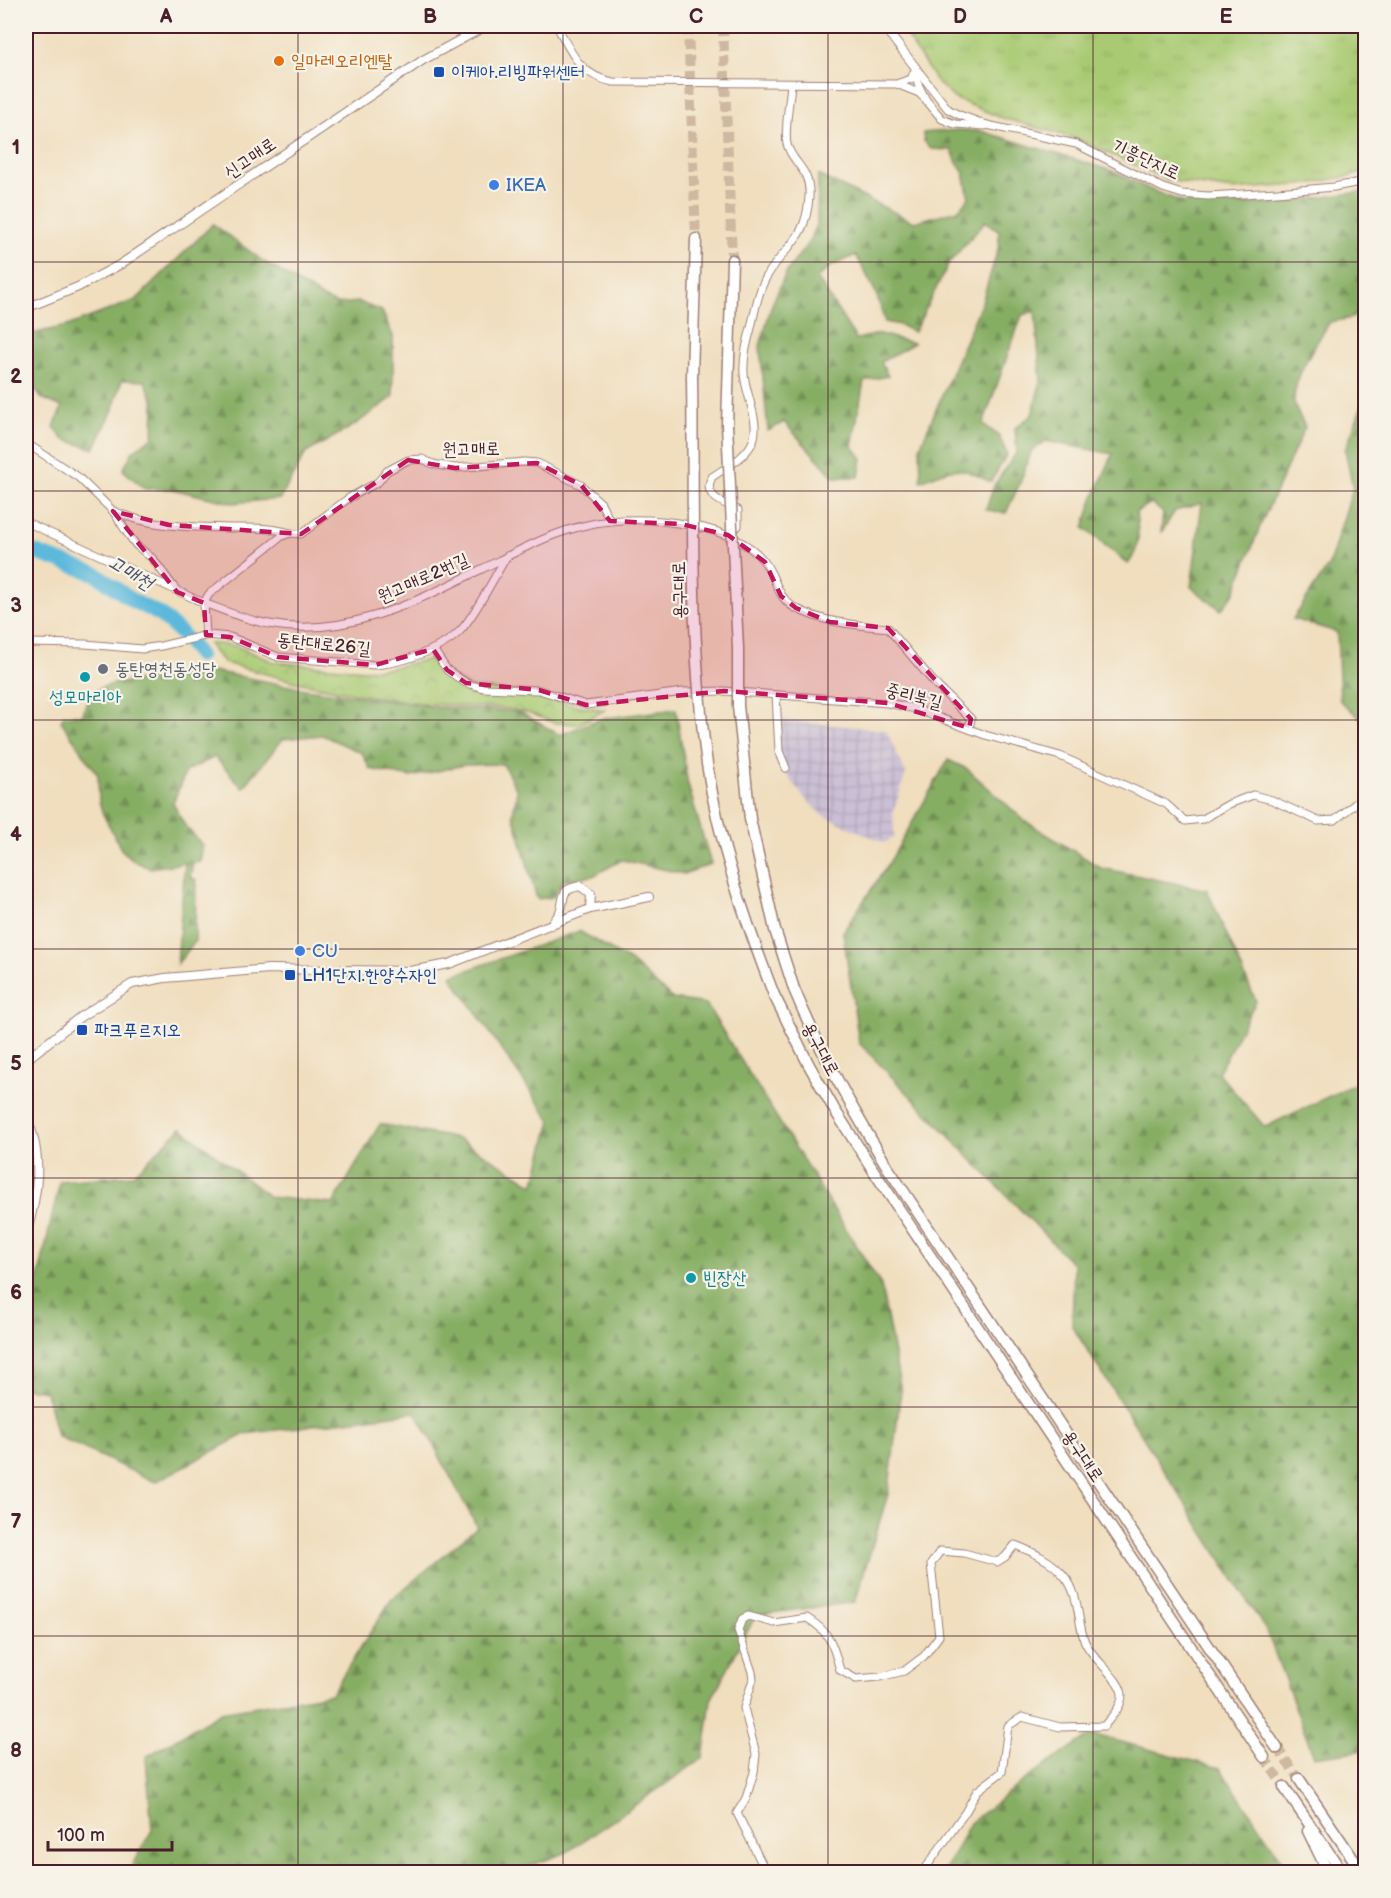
<svg xmlns="http://www.w3.org/2000/svg" width="1391" height="1898" font-family="'Balsamiq Sans','Poor Story',sans-serif">
  <style>
    .industrial { fill: url(#industrial-grid) }
    .grass { fill: url(#grass-tufts); stroke: #7a744e; stroke-width: 1.5 }
    .forest { fill: url(#forest-firs); stroke: #686648; stroke-width: 1.5 }
    .park { fill: url(#park-crowns); stroke: #7a744e; stroke-width: 1.5 }
    .lines { fill: none; stroke-linecap: round; stroke-linejoin: round }
    .river { stroke: #5db9db; stroke-width: 15 }
    .trunk-tunnel { stroke: #cfb8a1; stroke-width: 10; stroke-dasharray: 10 5; stroke-linecap: butt }
    .minor-casing { stroke: #9d7e74; stroke-width: 9 }
    .tertiary-casing { stroke: #9d7e74; stroke-width: 10 }
    .trunk-casing { stroke: #9d7e74; stroke-width: 13 }
    .minor { stroke: #fff; stroke-width: 7 }
    .tertiary { stroke: #fff; stroke-width: 8 }
    .trunk { stroke: #fff; stroke-width: 10 }
    .trunk-bridge-casing { stroke: #9d7e74; stroke-width: 13; stroke-linecap: butt }
    .trunk-bridge { stroke: #fff; stroke-width: 10 }
    .marked { fill: #c2185b; fill-opacity: 0.2; stroke: #c2185b; stroke-width: 4.5; stroke-dasharray: 12 8; stroke-linejoin: round }
    .grid { fill: none; stroke: #4a1f2b; stroke-width: 1.5; stroke-opacity: 0.55 }
    .food-dot { fill: #e8710a; stroke: #f7f3e8; stroke-width: 2 }
    .transit-dot { fill: #1a4fb4; stroke: #f7f3e8; stroke-width: 2 }
    .shop-dot { fill: #3f7fe0; stroke: #f7f3e8; stroke-width: 2 }
    .worship-dot { fill: #6b7280; stroke: #f7f3e8; stroke-width: 2 }
    .culture-dot { fill: #0f9aa8; stroke: #f7f3e8; stroke-width: 2 }
    .labels { text-anchor: middle; stroke-width: 4.5; stroke-linejoin: round; paint-order: stroke }
    .food-label { font-size: 18px; fill: #c56008; stroke: #f7f3e8; text-anchor: start }
    .transit-label { font-size: 18px; fill: #164399; stroke: #f7f3e8; text-anchor: start }
    .street-label { font-size: 18px; fill: #4a1f2b; stroke: #f7f3e8 }
    .shop-label { font-size: 18px; fill: #366cbe; stroke: #f7f3e8; text-anchor: start }
    .worship-label { font-size: 18px; fill: #5b616d; stroke: #f7f3e8; text-anchor: start }
    .culture-label { font-size: 18px; fill: #0d838f; stroke: #f7f3e8 }
    .water-label { font-size: 20px; font-style: italic; fill: #515569; stroke: #f7f3e8 }
    .neatline { fill: none; stroke: #4a1f2b; stroke-width: 2 }
    .grid-label { font-size: 20px; text-anchor: middle; font-weight: bold; fill: #4a1f2b }
  </style>
  <defs>
    <pattern id="industrial-grid" width="8" height="8" patternUnits="userSpaceOnUse" patternTransform="scale(1.5)"><rect width="8" height="8" fill="#cbbfd5"/><path d="M0 4h8M4 0v8" fill="none" stroke="#b0a4b7"/></pattern>
    <pattern id="grass-tufts" width="24" height="20" patternUnits="userSpaceOnUse" patternTransform="scale(1.5)"><rect width="24" height="20" fill="#a9ca72"/><path d="M3 7l-1-3M5 7V3M7 7l1-3M15 17l-1-3M17 17v-4M19 17l1-3" fill="none" stroke="#93ad63"/></pattern>
    <pattern id="forest-firs" width="22" height="20" patternUnits="userSpaceOnUse" patternTransform="scale(1.5)"><rect width="22" height="20" fill="#86ae64"/><path d="M5 1l3.5 6h-7zM16 11l3.5 6h-7z" fill="#708d53"/></pattern>
    <pattern id="park-crowns" width="20" height="18" patternUnits="userSpaceOnUse" patternTransform="scale(1.5)"><rect width="20" height="18" fill="#a9ca72"/><path d="M2 6a3 3 0 1 1 6 0M12 15a3 3 0 1 1 6 0" fill="none" stroke="#93ad63"/></pattern>
  </defs>
  <rect width="100%" height="100%" fill="#f7f3e8"/>
  <filter id="ink" filterUnits="userSpaceOnUse"><feTurbulence type="fractalNoise" baseFrequency=".0167" numOctaves="2"/><feDisplacementMap in="SourceGraphic" scale="12" xChannelSelector="R" yChannelSelector="G"/><feConvolveMatrix kernelMatrix="1 2 1 2 8 2 1 2 1" color-interpolation-filters="sRGB"/></filter>
  <filter id="wash" filterUnits="userSpaceOnUse"><feTurbulence type="fractalNoise" baseFrequency=".008" numOctaves="4" result="noise"/><feDisplacementMap in="SourceGraphic" scale="24" xChannelSelector="R" yChannelSelector="G"/><feGaussianBlur stdDeviation="1.35" result="paint"/><feColorMatrix in="noise" values="0 0 0 0 0 0 0 0 0 0 0 0 0 0 0 0 0 1.4 0 .05"/><feComposite in="paint" operator="in"/></filter>
  <g filter="url(#wash)">
    <rect width="100%" height="100%" fill="#f0debe"/>
    <path class="industrial" d="M780,720L886,730L906,773L893,813L894,837L885,843L853,829L821,814L802,795L774,758Z"/>
    <path class="grass" d="M900,26H1365V173L1309,184L1232,190L1167,180L1077,139L999,117L954,98L936,81Z"/>
    <g class="forest">
      <path d="M957,130L981,131L1113,171L1149,189L1182,202L1230,204L1283,203L1365,191V304L1352,318L1330,322C1317,342 1294,375 1294,400C1294,408 1302,420 1305,427L1261,524L1235,592L1221,610L1191,587L1202,503L1175,511L1161,533L1163,513L1151,503L1136,512C1138,533 1142,546 1128,564L1084,528L1093,499L1113,454L1045,441L1031,452L1020,483L1006,513L986,510L994,485L1017,452L1015,428L1032,415L1041,381L1035,311L1022,315L983,424L999,436L1007,454L991,482C956,465 956,466 921,481L920,447L982,302L999,246V231L985,221L949,263L914,332L900,325L885,322L876,293L856,255L831,266L817,278L856,339L879,334L914,343L881,362L888,376L864,381L852,446L862,458L859,477H834L784,422L768,431L760,346L771,307L786,273L811,239L817,224L818,175L914,222L958,210L969,198L964,173L957,163L952,150L931,149L924,141L923,133Z"/>
      <path d="M213,224L263,261L323,298L337,304L359,302L382,311L393,336V397L356,424L306,453L280,499L232,503L172,489H145L123,470L133,451L153,437L154,402L145,381L122,380L112,412L94,449L63,439L54,427L62,407L41,398L26,374V335L67,326L136,300Z"/>
      <path d="M1365,398V722L1340,701L1337,632L1293,619L1329,565L1353,488L1345,450Z"/>
      <path d="M202,669L305,689L437,707L519,712L560,735L599,719L676,709L688,785L711,864L684,874L622,860L593,876L564,880L553,897L537,899L513,814L517,791L503,764L464,765L411,777L370,769L362,753L322,735L283,739L243,788L215,757L186,771L173,803L184,824L203,846L200,862L193,863L190,877L196,880L195,942L177,964L185,863L149,868L132,860L121,849L103,814L99,801L98,775L61,721L64,715H83C85,706 87,697 96,691C110,680 155,681 175,677C184,676 193,672 202,669Z"/>
      <path d="M948,760L967,769L1025,821L1101,868L1207,890L1256,1001L1218,1073L1265,1127L1363,1080L1365,1077V1750L1314,1757L1267,1632L1072,1326L1074,1265L859,1043L843,932L889,863Z"/>
      <path d="M579,931L630,961L673,999L706,1004L881,1285L901,1391L888,1494L855,1602L756,1615L711,1700L703,1758L567,1852L514,1872H128L152,1830L146,1757L221,1712L331,1694L391,1600L477,1527L416,1412L245,1434L155,1482L57,1436L46,1391L26,1388L28,1324L60,1181L133,1175L181,1128L270,1197L333,1204L380,1124L459,1139L534,1185L551,1121L451,976Z"/>
      <path d="M1091,1734L1220,1768L1290,1872H944L970,1823L1027,1778Z"/>
    </g>
    <path class="park" d="M209,643L236,646L274,662L364,670L390,668L430,659L442,670L469,687L530,693L569,704L605,710L579,724L555,723L529,713L509,709L420,703L357,694L296,682L225,663L214,652Z"/>
    <g class="lines">
      <path class="river" d="M26,549L96,574L133,601L159,614L182,634L199,655"/>
    </g>
  </g>
  <g filter="url(#ink)">
    <g class="lines">
      <g class="trunk-tunnel">
        <path d="M688,26L696,239"/>
        <path d="M723,26L732,260"/>
        <path d="M1277,1748L1299,1779"/>
        <path d="M1264,1757L1284,1787"/>
      </g>
      <g class="minor-casing">
        <g id="minor">
          <path d="M557,26C572,54 579,75 613,82L896,84L911,79L916,68"/>
          <path d="M916,68L948,109L957,114L987,125L1076,144L1163,188L1182,194L1208,196L1277,192L1334,187L1366,181"/>
          <path d="M916,71L918,84L926,100L942,119L955,124L985,126"/>
          <path d="M899,85L919,93L923,97"/>
          <path d="M26,443L78,477L113,511L128,534L136,545L153,559L176,590"/>
          <path d="M113,511C150,527 190,527 229,528C250,528 270,527 290,533"/>
          <path d="M26,522L204,603L209,594L282,536L290,533L301,534L349,498L378,482L387,471L408,460L422,459L433,464L455,468L524,462L537,463L581,485L601,503L610,521"/>
          <path d="M732,532L738,526V510C725,503 701,497 712,477C725,468 743,459 751,445C763,425 745,395 744,373C743,358 747,343 751,328C755,311 758,291 767,276C786,244 806,241 809,197C811,168 792,164 787,144C784,131 790,99 791,84"/>
          <path d="M206,635L204,603C225,611 246,620 269,624C352,640 428,595 500,560C535,542 570,525 610,521C654,517 734,524 763,560C776,576 776,597 795,608C824,623 856,625 888,628L937,686L971,719L969,728"/>
          <path d="M26,643L85,644L142,649L161,646L208,635L230,637L278,657L375,665C401,663 442,650 460,631C476,614 494,577 507,556"/>
          <path d="M433,649L447,670L466,683L483,688L539,690L586,705L683,692L724,691L888,703L916,709L985,735L1060,756L1166,804L1185,821L1203,819L1229,804L1253,795L1272,800L1318,821L1335,820L1366,795"/>
          <path d="M776,695L779,751L786,768"/>
          <path d="M766,1872L737,1813L746,1798L754,1772L756,1754L744,1708L753,1679L752,1672L738,1630L742,1619L748,1616L774,1623L807,1618C830,1632 833,1644 840,1670L856,1679L880,1677L904,1671L924,1656L939,1636L931,1564L940,1551L964,1553L997,1562L1005,1557L1015,1545C1033,1552 1053,1561 1065,1577C1080,1595 1077,1622 1085,1642C1092,1659 1122,1680 1122,1695C1122,1707 1111,1717 1104,1726L1060,1727L1022,1717L1008,1726L1002,1772L977,1791L966,1811L923,1872"/>
        </g>
      </g>
      <g class="tertiary-casing">
        <g id="tertiary">
          <path d="M883,26L916,68"/>
          <path d="M26,308L78,287L121,264L423,60L486,26"/>
          <path d="M551,925C554,921 558,916 560,912C566,897 558,890 580,886L591,894L590,909"/>
          <path d="M26,1060L80,1017L132,984L165,978L269,969L410,971L449,964L590,909L649,897"/>
          <path d="M26,1116C44,1156 38,1194 26,1235"/>
        </g>
      </g>
      <g class="trunk-casing">
        <g id="trunk">
          <path d="M692,377L696,239"/>
          <path d="M727,425L732,260"/>
          <path d="M794,989C820,1052 853,1110 888,1168L1277,1748"/>
          <path d="M774,995L809,1065L834,1109L877,1176L1264,1757"/>
          <path d="M1299,1779L1362,1872"/>
          <path d="M1284,1787L1342,1872"/>
          <path d="M1308,1831L1328,1872"/>
        </g>
      </g>
      <use href="#minor" class="minor"/>
      <use href="#tertiary" class="tertiary"/>
      <use href="#trunk" class="trunk"/>
      <g class="trunk-bridge-casing">
        <g id="trunk-bridge">
          <path d="M692,377C694,506 689,637 707,764C719,844 745,920 774,995"/>
          <path d="M727,425L738,648V706L750,819L775,930L794,989"/>
        </g>
      </g>
      <use href="#trunk-bridge" class="trunk-bridge"/>
    </g>
  </g>
  <path class="marked" d="M408,460L455,468L537,463L581,485L610,521L681,524L728,535L765,562L781,596L796,608L830,622L888,628L971,719L969,728L888,703L724,691L586,705L539,690L466,683L447,670L433,649L375,665L278,657L230,637L206,635L204,603L177,592L113,511L169,525L301,534Z"/>
  <path class="grid" d="M298,26V1872M563,26V1872M828,26V1872M1093,26V1872M26,262H1366M26,491H1366M26,720H1366M26,949H1366M26,1178H1366M26,1407H1366M26,1636H1366"/>
  <circle class="food-dot" cx="279" cy="61" r="6"/>
  <g class="transit-dot">
    <rect x="433" y="66" width="12" height="12" rx="3"/>
    <rect x="284" y="969" width="12" height="12" rx="3"/>
    <rect x="76" y="1024" width="12" height="12" rx="3"/>
  </g>
  <g class="shop-dot">
    <circle cx="494" cy="185" r="6"/>
    <circle cx="300" cy="951" r="6"/>
  </g>
  <circle class="worship-dot" cx="103" cy="669" r="6"/>
  <g class="culture-dot">
    <circle cx="85" cy="677" r="6"/>
    <circle cx="691" cy="1278" r="6"/>
  </g>
  <g class="labels">
    <g class="food-label">
      <text x="291" y="67">일마레오리엔탈</text>
    </g>
    <g class="transit-label">
      <text x="451" y="78">이케아.리빙파워센터</text>
      <text x="302" y="981">LH1단지.한양수자인</text>
      <text x="94" y="1036">파크푸르지오</text>
    </g>
    <g class="street-label">
      <text transform="translate(250 158) rotate(-34)" y="6">신고매로</text>
      <text transform="translate(1146 159) rotate(25)" y="6">기흥단지로</text>
      <text transform="translate(471 449) rotate(-1)" y="6">원고매로</text>
      <text transform="translate(423 578) rotate(-24)" y="6">원고매로2번길</text>
      <text transform="translate(679 590) rotate(-91)" y="6">용구대로</text>
      <text transform="translate(324 644) rotate(6)" y="6">동탄대로26길</text>
      <text transform="translate(914 696) rotate(14)" y="6">중리북길</text>
      <text transform="translate(821 1049) rotate(62)" y="6">용구대로</text>
      <text transform="translate(1083 1456) rotate(56)" y="6">용구대로</text>
    </g>
    <g class="shop-label">
      <text x="506" y="191">IKEA</text>
      <text x="312" y="957">CU</text>
    </g>
    <g class="worship-label">
      <text x="115" y="675">동탄영천동성당</text>
    </g>
    <g class="culture-label">
      <text x="85" y="703">성모마리아</text>
      <text x="703" y="1284" text-anchor="start">빈장산</text>
    </g>
    <g class="water-label">
      <text transform="translate(131 572) rotate(31)" y="7">고매천</text>
    </g>
  </g>
  <rect width="1391" height="1898" fill="none" stroke="#f7f3e8" stroke-width="66"/>
  <path d="M48 1841v9h124v-9" fill="none" stroke="#4a1f2b" stroke-width="3"/>
  <text x="57" y="1841" font-size="18" fill="#4a1f2b" stroke="#f7f3e8" stroke-width="4.5" paint-order="stroke">100 m</text>
  <rect x="33" y="33" width="1325" height="1832" class="neatline"/>
  <g class="grid-label">
    <text x="166" y="23">A</text>
    <text x="430" y="23">B</text>
    <text x="696" y="23">C</text>
    <text x="960" y="23">D</text>
    <text x="1226" y="23">E</text>
    <text x="16" y="154">1</text>
    <text x="16" y="383">2</text>
    <text x="16" y="612">3</text>
    <text x="16" y="841">4</text>
    <text x="16" y="1070">5</text>
    <text x="16" y="1299">6</text>
    <text x="16" y="1528">7</text>
    <text x="16" y="1757">8</text>
  </g>
</svg>
